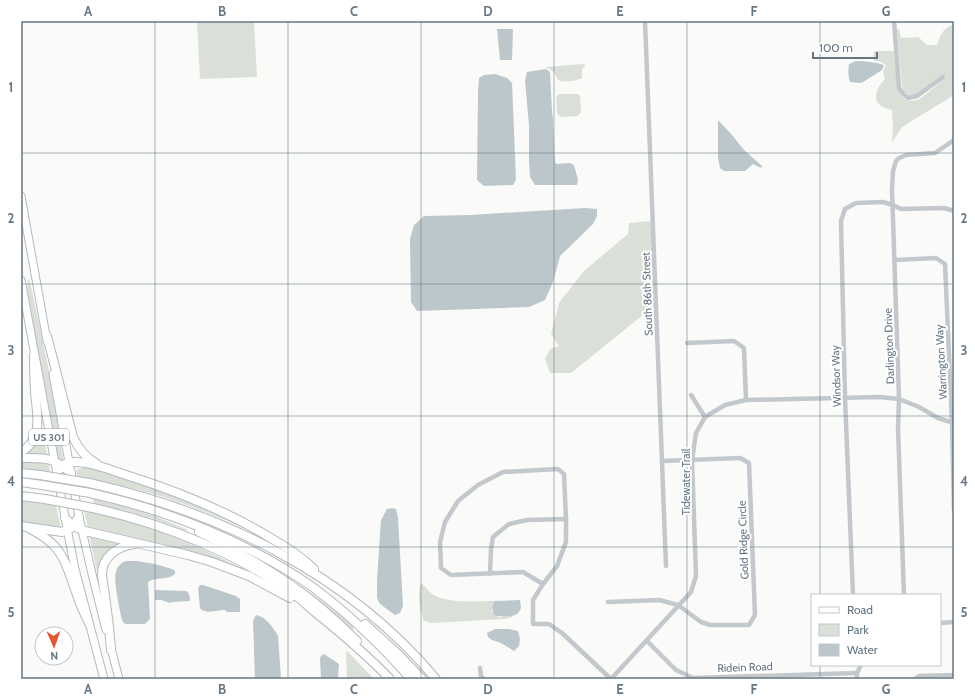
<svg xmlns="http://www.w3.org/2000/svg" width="975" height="700" font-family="Cabin,sans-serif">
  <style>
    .green { fill: #dadfd7 }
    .water { fill: #bbc7cb }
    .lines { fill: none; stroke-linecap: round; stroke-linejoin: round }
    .primary-casing { stroke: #b5babe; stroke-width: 9 }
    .highway-casing { stroke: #b4b9bd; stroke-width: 10 }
    .street { stroke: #c3c8cc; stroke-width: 4.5 }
    .primary { stroke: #fff; stroke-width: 7 }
    .highway { stroke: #fff; stroke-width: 8 }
    .highway-bridge-casing { stroke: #b4b9bd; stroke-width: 10; stroke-linecap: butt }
    .highway-bridge { stroke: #fff; stroke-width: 8 }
    .grid { fill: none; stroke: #657683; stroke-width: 1; stroke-opacity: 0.55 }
    .labels { text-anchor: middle; stroke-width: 4; stroke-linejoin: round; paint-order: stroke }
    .shield { fill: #fff; stroke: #939fa8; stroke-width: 1 }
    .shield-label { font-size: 10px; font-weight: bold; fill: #657683 }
    .street-label { font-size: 11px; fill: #657683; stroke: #fff }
    .neatline { fill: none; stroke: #657683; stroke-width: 1.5 }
    .grid-label { font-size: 13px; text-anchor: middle; font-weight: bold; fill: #657683 }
  </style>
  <rect width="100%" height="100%" fill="#fafaf8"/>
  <g class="green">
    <path d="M197,21H254L257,77L200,79Z"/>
    <path d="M952,25L954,26V95L902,127L892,142L893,127L892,110C889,109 886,108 883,107C870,100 878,86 885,79L883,72L885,67L886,65L881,62L873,60L874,51H894C895,58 895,65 896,72C897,86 898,107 919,99C926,95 939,83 946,77L943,74L917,94L909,95L904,92L902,87L897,29H899L901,38L918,37L927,45H937C940,36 943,28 952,25Z"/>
    <path d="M584,64L585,67L582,69V78C576,81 565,83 558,80L554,72L546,67Z"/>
    <path d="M559,94H578L580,96L581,112L578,116L560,117L557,113L556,98Z"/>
    <path d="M651,221L654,306L571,373H550L545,359L550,349L559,346L551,334L559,303L584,271L628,234L629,223Z"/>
    <path d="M28,280H29L30,282L48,366L57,415L63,460L62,461L57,458L28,296L27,286Z"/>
    <path d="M40,417L47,455L22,456Z"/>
    <path d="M21,459L48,460L50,472L21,468Z"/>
    <path d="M87,466L197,502L265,538C229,521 192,506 154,494C129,487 103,482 77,476L76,470Z"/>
    <path d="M93,498C125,505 157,516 188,530L187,531L154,519L123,510L94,505Z"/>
    <path d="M21,501L56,505L61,529L21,523Z"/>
    <path d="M84,510C139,522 193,542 242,569L241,571L88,529Z"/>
    <path d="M89,534L125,542L119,546L98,577Z"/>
    <path d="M269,566C299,584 327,603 353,626V632Z"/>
    <path d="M421,583C425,586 428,591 432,594C448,604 476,601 494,601L492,607V611L499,617L515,615L510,618L504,619L431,623L424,621C420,610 417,595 421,583Z"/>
    <path d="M346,651L348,652L374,679H347Z"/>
  </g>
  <g class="water">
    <path d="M497,29H513L512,60H500Z"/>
    <path d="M856,61C865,61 875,62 884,65L882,70L863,82L860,83L850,82C848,77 848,69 849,64Z"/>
    <path d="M546,69L550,72L552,112L553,120L555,162L557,164L570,163L574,165L578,180L577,185H535L530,177L529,160V125L525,81L527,72Z"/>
    <path d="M495,74L507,78L512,83L516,180L513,185L484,186L477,180L478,92L479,78L484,75Z"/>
    <path d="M718,120L732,135L744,150L762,166L761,168L753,164L745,171H724L720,168L718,158Z"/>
    <path d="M585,208L597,209V216L593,224L560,256L553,282L545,300L529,307L417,311L411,302L410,239L414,225L424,216L470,215Z"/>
    <path d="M392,508L396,509L398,518L403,606L400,613L395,615L380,604L377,598V580L381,520L387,509Z"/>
    <path d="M127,561H137L155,564L172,569L175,571V574C168,581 156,576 148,582L150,618L149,620L145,624H126L124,623L122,620C120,611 113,579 116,572C117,566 122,562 127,561Z"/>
    <path d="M200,585H203L236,596L240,599V612H227L225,610H222C215,611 204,614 200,608L198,588Z"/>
    <path d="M155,590L186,591C189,592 190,597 190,600V601L172,602L170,603L161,600H156L155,599Z"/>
    <path d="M520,600L521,608C520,610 519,612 517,614C511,617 499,617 494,615L492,607L494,601Z"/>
    <path d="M256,615C266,617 273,627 278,636L281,679H255L253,621Z"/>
    <path d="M495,629H509L518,631L520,639L519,646L514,651L501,643L492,640L488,637L487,633Z"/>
    <path d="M324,654L339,664L338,679H321L320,658L321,656Z"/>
  </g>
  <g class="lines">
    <g class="primary-casing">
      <g id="primary">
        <path d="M21,196L47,341"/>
        <path d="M21,280L70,544L75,569L104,679"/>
        <path d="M53,374L79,517L92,574L106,630"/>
        <path d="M110,644L119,679"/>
      </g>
    </g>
    <g class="highway-casing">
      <g id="highway">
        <path d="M47,336L73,437C78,448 86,458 97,464"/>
        <path d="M21,452C45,438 36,412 35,390C34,378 34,367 34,355"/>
        <path d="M21,458C45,458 51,456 71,473"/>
        <path d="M21,473L40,475"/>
        <path d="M56,474C59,469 62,465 67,463C83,459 108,469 123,474C174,490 223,509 269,537C285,546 301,556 314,569"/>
        <path d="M21,482L42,485"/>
        <path d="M89,483C220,512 348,574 436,679"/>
        <path d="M90,493C167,510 249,542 314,588C350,615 382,646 411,679"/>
        <path d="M21,496L45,499"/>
        <path d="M93,508C166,524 239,554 299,598C305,603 310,608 315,612C341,633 367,655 390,679"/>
        <path d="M65,518L73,526L85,531L188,555L212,562L249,576L290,598"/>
        <path d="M21,526L62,532L71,528L79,517"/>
        <path d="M27,527C38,533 49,539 57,549C67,561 70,577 76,592C79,602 84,613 89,623"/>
        <path d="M199,532C242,553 284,577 321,608C333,618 345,629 357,641"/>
        <path d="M365,624L397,653L422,679"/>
        <path d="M111,650C110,634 108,618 106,603C105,594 103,584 102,575C102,556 118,546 135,544"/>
      </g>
    </g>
    <g class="street">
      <path d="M645,21L666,566"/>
      <path d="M894,21L899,88L903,94L908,98L917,96L943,77"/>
      <path d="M895,260L936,258L945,264L952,423L954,510"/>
      <path d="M687,343L734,341L744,348L746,400"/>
      <path d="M691,395L705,417"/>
      <path d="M490,574L491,549L493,537L509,524L527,520L566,519"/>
      <path d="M543,584L523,572L451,575L441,568L440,542L445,522L458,501L478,485L503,472L558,469L564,474L566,519V542L557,566L543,584L533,600V624H549L562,633L611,679L691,592L696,576L692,460L696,433L705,417L725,405L746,400L880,397L899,399L919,407L938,418L954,423"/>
      <path d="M853,595L845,398L841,221L845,209L856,203L883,202L893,205L901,209L944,208L954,211"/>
      <path d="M904,595L898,428L899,399L892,189L893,171L896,161L899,158L906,155L935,153L954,140"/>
      <path d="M608,602L659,600L678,605L701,622L710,625H749L755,615L749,463L740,458L662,461"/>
      <path d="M940,623L954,622"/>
      <path d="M647,641L676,670L693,678L857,673"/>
      <path d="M480,668L481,676L484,679"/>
      <path d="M857,679V673L861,665"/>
      <path d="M915,679L919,676L954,675"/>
    </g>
    <use href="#primary" class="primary"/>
    <use href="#highway" class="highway"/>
    <g class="highway-bridge-casing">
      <g id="highway-bridge">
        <path d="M40,475L89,483"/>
        <path d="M42,485L90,493"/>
        <path d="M45,499L93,508"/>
      </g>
    </g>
    <use href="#highway-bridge" class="highway-bridge"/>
  </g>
  <path class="grid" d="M155,21V679M288,21V679M421,21V679M554,21V679M687,21V679M820,21V595M21,153H954M21,284H954M21,416H954M21,547H954M820,665V679"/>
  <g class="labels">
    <rect class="shield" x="29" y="429" width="40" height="16" rx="3"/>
    <g class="shield-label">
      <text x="49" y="441">US 301</text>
    </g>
    <g class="street-label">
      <text transform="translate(647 294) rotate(-92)" y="4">South 86th Street</text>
      <text transform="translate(889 346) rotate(-92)" y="4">Darlington Drive</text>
      <text transform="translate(941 362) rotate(-93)" y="4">Warrington Way</text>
      <text transform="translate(836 376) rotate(-92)" y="4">Windsor Way</text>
      <text transform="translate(686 482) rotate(-90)" y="4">Tidewater Trail</text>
      <text transform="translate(743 540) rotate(-92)" y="4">Gold Ridge Circle</text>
      <text transform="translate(745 667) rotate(-2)" y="4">Ridein Road</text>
    </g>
  </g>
  <rect width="975" height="700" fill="none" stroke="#ffffff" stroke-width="44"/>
  <rect x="811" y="594" width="130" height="72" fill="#ffffff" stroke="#c1c8cd"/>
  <rect x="819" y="607" width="20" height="6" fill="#ffffff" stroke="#c1c8cd"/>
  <text x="847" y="614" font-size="12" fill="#657683">Road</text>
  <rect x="819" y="624" width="20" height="12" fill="#dadfd7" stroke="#c1c8cd"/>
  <text x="847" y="634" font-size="12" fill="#657683">Park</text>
  <rect x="819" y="644" width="20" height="12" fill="#bbc7cb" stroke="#c1c8cd"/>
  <text x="847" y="654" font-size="12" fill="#657683">Water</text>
  <g transform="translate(54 646) rotate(178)"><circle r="19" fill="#ffffff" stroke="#c1c8cd"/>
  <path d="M0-3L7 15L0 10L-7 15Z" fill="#e4572e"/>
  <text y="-6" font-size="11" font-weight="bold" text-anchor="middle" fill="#657683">N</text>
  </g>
  <path d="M813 52v6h64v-6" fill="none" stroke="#657683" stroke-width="2"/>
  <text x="819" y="52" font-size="12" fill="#657683" stroke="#ffffff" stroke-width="3" paint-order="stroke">100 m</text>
  <rect x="22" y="22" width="931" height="656" class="neatline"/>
  <g class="grid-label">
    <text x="88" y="16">A</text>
    <text x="222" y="16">B</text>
    <text x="354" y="16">C</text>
    <text x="488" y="16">D</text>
    <text x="620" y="16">E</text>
    <text x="754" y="16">F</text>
    <text x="886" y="16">G</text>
    <text x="11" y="92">1</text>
    <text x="964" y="92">1</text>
    <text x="11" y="223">2</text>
    <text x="964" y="223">2</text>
    <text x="11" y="355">3</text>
    <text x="964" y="355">3</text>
    <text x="11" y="486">4</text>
    <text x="964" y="486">4</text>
    <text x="11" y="617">5</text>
    <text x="964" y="617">5</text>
    <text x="88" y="694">A</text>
    <text x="222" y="694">B</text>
    <text x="354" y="694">C</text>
    <text x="488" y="694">D</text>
    <text x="620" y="694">E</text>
    <text x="754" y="694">F</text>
    <text x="886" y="694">G</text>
  </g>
</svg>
